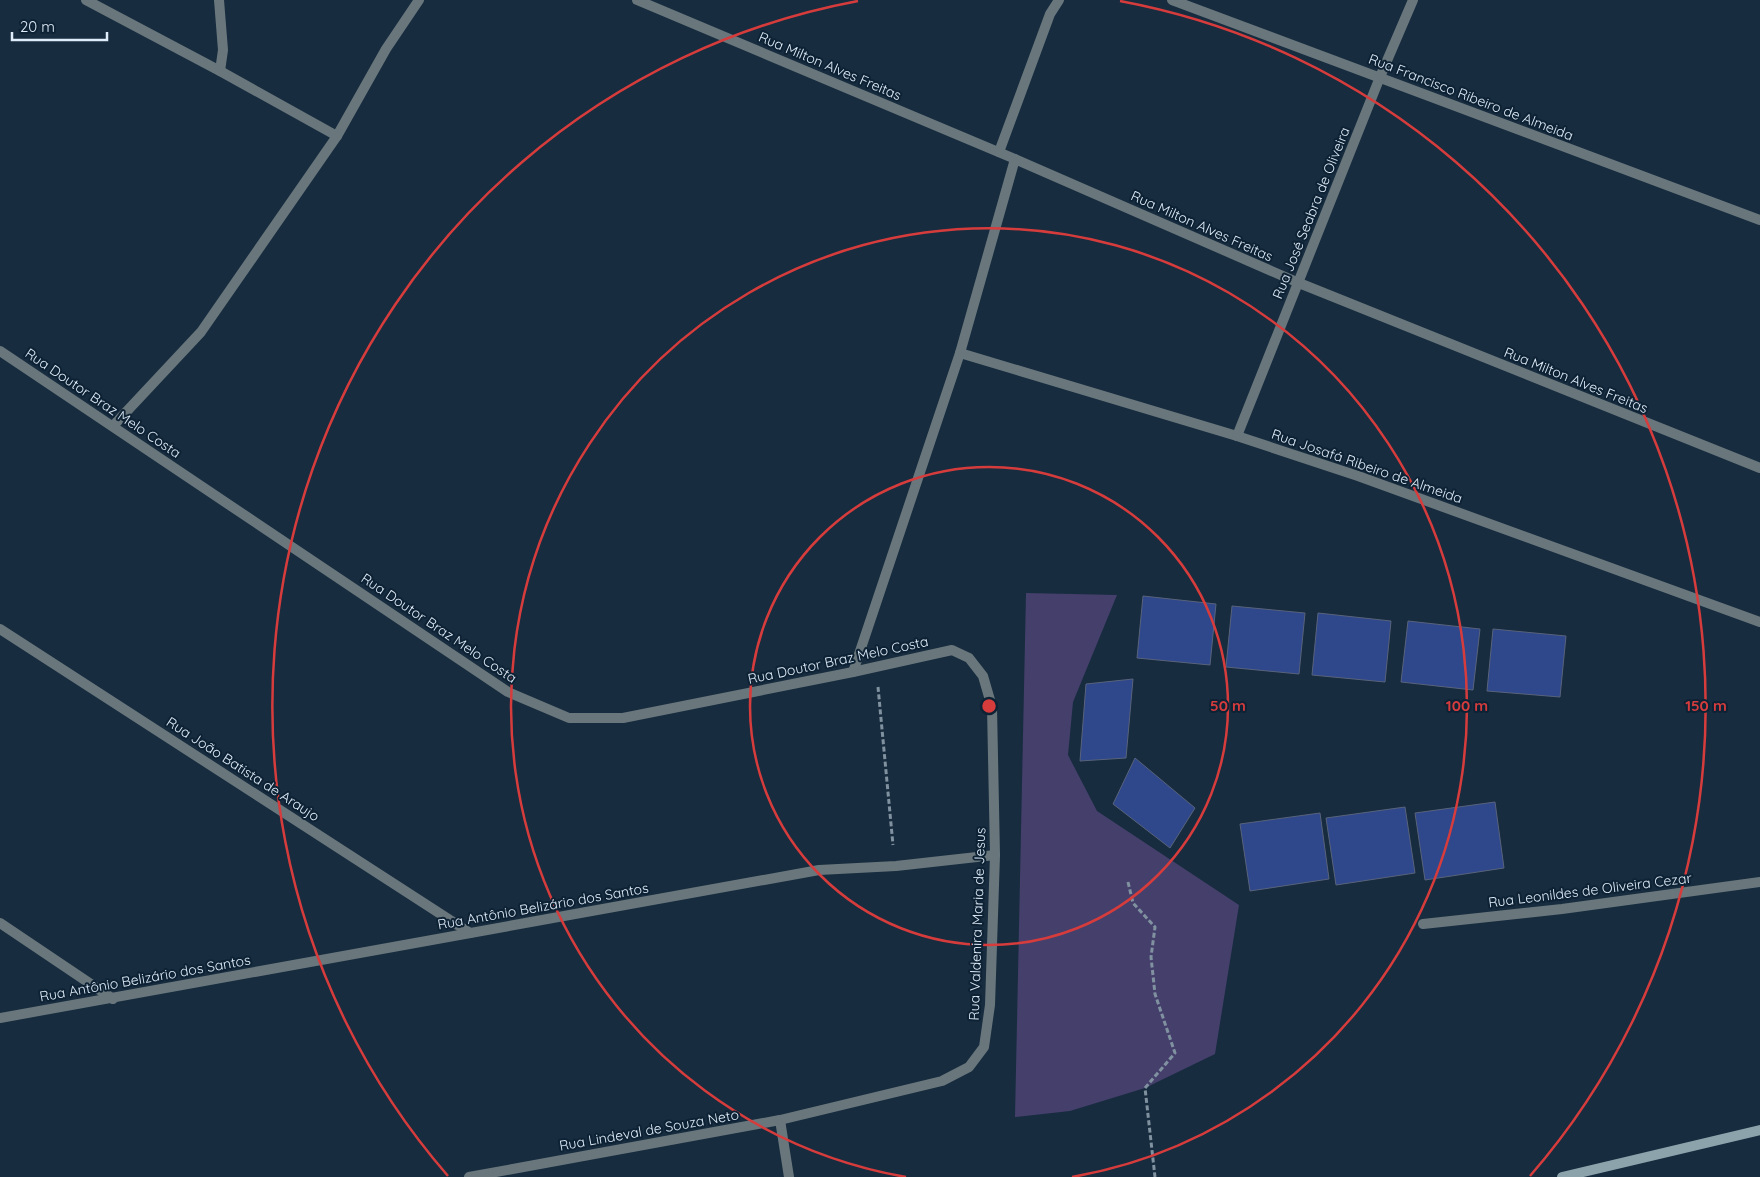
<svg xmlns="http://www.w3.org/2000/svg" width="1760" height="1177" font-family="Quicksand,sans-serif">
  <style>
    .green { fill: #453f6c }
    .building { fill: #2f478b; stroke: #58637c }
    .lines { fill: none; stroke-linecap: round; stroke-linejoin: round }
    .path { stroke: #8091a0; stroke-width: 3; stroke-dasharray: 5 2.5; stroke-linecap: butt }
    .street { stroke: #69777d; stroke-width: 10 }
    .secondary { stroke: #8ca3ac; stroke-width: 10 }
    .ring { fill: none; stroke: #d73c3d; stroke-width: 2.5 }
    .labels { text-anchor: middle; stroke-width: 4; stroke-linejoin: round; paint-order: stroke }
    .street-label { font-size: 14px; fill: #dfecf9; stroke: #0d2234 }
    .centre { fill: #d73c3d; stroke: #0d2234; stroke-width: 2.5 }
    .ring-label { font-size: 15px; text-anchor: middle; font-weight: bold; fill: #d73c3d; stroke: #0d2234; stroke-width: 4; stroke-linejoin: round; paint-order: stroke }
  </style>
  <rect width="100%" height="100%" fill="#172c3e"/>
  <path class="green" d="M1026,593L1117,595L1073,702L1068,755L1097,811L1239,905L1215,1054L1145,1088L1070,1111L1015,1117Z"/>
  <g class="building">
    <path d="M1143,596L1216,604L1210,665L1137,658Z"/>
    <path d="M1232,606L1305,613L1299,674L1226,667Z"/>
    <path d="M1318,613L1391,621L1385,682L1312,675Z"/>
    <path d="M1408,621L1480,629L1473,690L1401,682Z"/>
    <path d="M1493,629L1566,636L1560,697L1487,691Z"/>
    <path d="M1133,679L1126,758L1080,761L1086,684Z"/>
    <path d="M1135,758L1195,808L1170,848L1113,804Z"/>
    <path d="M1495,802L1504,868L1425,880L1415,813Z"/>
    <path d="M1405,807L1415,873L1336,885L1326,818Z"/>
    <path d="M1320,813L1329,879L1250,891L1240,824Z"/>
  </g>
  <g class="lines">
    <g class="path">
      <path d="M878,687L893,845"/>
      <path d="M1128,882L1133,903L1155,927L1151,957L1155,994L1175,1053L1145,1088L1155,1177"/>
    </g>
    <g class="street">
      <path d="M86,0L220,71L337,136L386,49L419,0"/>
      <path d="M219,0L223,50L220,71"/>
      <path d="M637,0L1015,159L1299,283L1760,468"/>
      <path d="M1172,0L1760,220"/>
      <path d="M999,152L1050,14L1059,0"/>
      <path d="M0,351L508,692L569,718H623L853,672L952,650L969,658L983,676L992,707L995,855L990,1005L984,1047L969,1067L942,1081L780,1120L469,1177"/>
      <path d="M960,353L1237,436L1358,476L1760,622"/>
      <path d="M113,426L201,332L337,136"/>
      <path d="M1237,436L1380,77L1413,0"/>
      <path d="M0,629L470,933"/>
      <path d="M853,672L960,353L1015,159"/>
      <path d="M0,923L113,999"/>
      <path d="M1423,924L1562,909L1760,882"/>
      <path d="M0,1018L819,870L896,866L995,855"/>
      <path d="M780,1120L789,1177"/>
    </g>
    <path class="secondary" d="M1562,1177L1760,1130"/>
  </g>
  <g class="ring">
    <circle cx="989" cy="706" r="239"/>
    <path d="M906 1177A478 478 0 1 1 1072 1177"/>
    <path d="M448 1176A717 717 0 0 1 858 1M1120 1A717 717 0 0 1 1530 1176"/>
  </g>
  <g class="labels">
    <g class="street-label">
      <text transform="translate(830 66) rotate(23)" y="5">Rua Milton Alves Freitas</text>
      <text transform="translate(1471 97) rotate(21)" y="5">Rua Francisco Ribeiro de Almeida</text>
      <text transform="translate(1311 213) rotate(-68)" y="5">Rua José Seabra de Oliveira</text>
      <text transform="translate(1202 226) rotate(24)" y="5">Rua Milton Alves Freitas</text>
      <text transform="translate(1576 380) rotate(22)" y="5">Rua Milton Alves Freitas</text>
      <text transform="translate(103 403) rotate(34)" y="5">Rua Doutor Braz Melo Costa</text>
      <text transform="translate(1367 466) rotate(19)" y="5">Rua Josafá Ribeiro de Almeida</text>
      <text transform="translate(439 628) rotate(34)" y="5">Rua Doutor Braz Melo Costa</text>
      <text transform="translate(838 660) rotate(-12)" y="5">Rua Doutor Braz Melo Costa</text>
      <text transform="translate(243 769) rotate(33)" y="5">Rua João Batista de Araujo</text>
      <text transform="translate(1590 890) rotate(-7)" y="5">Rua Leonildes de Oliveira Cezar</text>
      <text transform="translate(543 906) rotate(-10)" y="5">Rua Antônio Belizário dos Santos</text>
      <text transform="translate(977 924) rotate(-88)" y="5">Rua Valdenira Maria de Jesus</text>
      <text transform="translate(145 978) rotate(-10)" y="5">Rua Antônio Belizário dos Santos</text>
      <text transform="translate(649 1130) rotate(-10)" y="5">Rua Lindeval de Souza Neto</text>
    </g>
  </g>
  <circle cx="989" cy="706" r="8" class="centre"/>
  <g class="ring-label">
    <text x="1228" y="711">50 m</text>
    <text x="1467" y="711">100 m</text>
    <text x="1706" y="711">150 m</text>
  </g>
  <path d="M12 32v8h95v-8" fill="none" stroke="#dfecf9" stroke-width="2.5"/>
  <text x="20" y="32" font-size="15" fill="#dfecf9" stroke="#0d2234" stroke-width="4" paint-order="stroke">20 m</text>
</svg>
